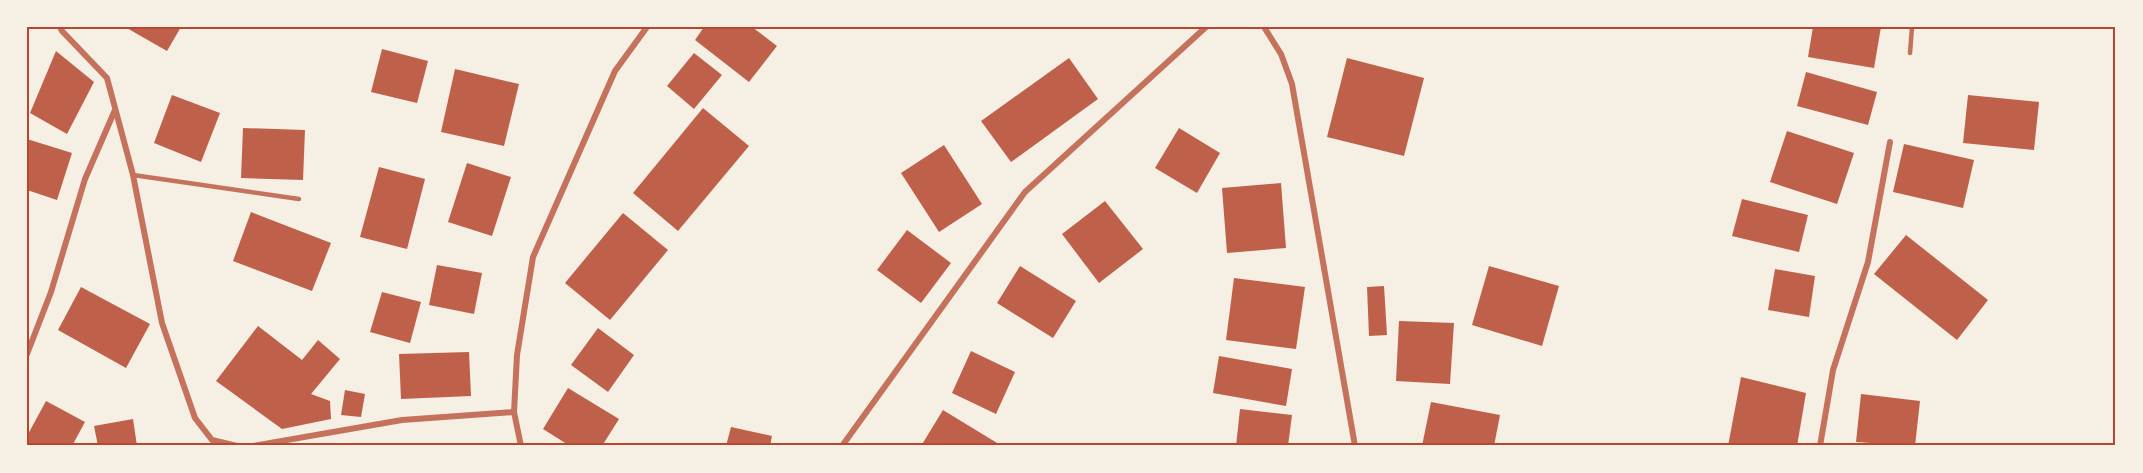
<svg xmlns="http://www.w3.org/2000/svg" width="2143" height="473" font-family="Inter,sans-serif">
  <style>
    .building { fill: #bf614a }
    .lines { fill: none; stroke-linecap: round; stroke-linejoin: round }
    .service { stroke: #c5725c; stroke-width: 4.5 }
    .minor { stroke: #c5725c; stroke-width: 6 }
    .neatline { fill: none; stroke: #b5482f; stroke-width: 2 }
  </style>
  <rect width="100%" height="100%" fill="#f6efe4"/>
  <g class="building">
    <path d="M125,27H181L167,51Z"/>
    <path d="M704,27H752L777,46L749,82L695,40Z"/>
    <path d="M1813,27H1881L1874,68L1808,57Z"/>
    <path d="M382,49L428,61L417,103L371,92Z"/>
    <path d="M56,51L94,82L67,134L30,113Z"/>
    <path d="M694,53L722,75L694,109L667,86Z"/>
    <path d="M1069,58L1098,99L1011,162L981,121Z"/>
    <path d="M1347,58L1424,78L1404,156L1327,137Z"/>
    <path d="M455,69L519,84L504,146L441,132Z"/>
    <path d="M1806,72L1877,92L1868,125L1797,106Z"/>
    <path d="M172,95L220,113L201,162L154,143Z"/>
    <path d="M1968,95L2039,102L2034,150L1963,143Z"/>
    <path d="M703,108L749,146L678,231L633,193Z"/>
    <path d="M243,128L305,130L303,180L241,178Z"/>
    <path d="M1179,128L1220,153L1197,193L1155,168Z"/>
    <path d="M1787,131L1854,153L1837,204L1770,182Z"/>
    <path d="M27,139L72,153L57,200L27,190Z"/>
    <path d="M1904,144L1974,160L1963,208L1893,192Z"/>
    <path d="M944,145L982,204L939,232L901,173Z"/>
    <path d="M467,163L511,177L492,236L448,222Z"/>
    <path d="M379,167L425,179L407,249L360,237Z"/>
    <path d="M1281,183L1286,248L1227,253L1222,188Z"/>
    <path d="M1742,199L1808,215L1799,252L1732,236Z"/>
    <path d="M1105,201L1143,249L1099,283L1062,234Z"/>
    <path d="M251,212L331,243L312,291L233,261Z"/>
    <path d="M623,213L668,250L610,320L565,283Z"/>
    <path d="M907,230L951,263L921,303L877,270Z"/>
    <path d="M1906,235L1988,300L1957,340L1874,274Z"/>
    <path d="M437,265L482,273L474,314L429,305Z"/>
    <path d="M1020,266L1076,301L1053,338L997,303Z"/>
    <path d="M1489,266L1559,286L1542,346L1472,325Z"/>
    <path d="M1775,269L1815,276L1809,317L1768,310Z"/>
    <path d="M1234,278L1305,287L1296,349L1226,340Z"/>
    <path d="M1384,286L1387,335L1369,336L1367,287Z"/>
    <path d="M81,287L150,324L126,368L58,330Z"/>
    <path d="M382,292L421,302L410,343L370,332Z"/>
    <path d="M1399,321L1454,323L1450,384L1396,381Z"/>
    <path d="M258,326L302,360L318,340L340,359L311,394L330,401L331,419L282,429L216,381Z"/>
    <path d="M598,328L634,355L608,392L571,365Z"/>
    <path d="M971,351L1015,372L996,414L952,393Z"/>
    <path d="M469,352L471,396L401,399L399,354Z"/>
    <path d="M1219,356L1292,369L1286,406L1213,393Z"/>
    <path d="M1741,377L1806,393L1797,446H1728Z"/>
    <path d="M568,388L619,419L602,446H570L543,429Z"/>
    <path d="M345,390L365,394L361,417L341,415Z"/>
    <path d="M1861,394L1920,401L1915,446L1856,442Z"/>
    <path d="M46,401L85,422L72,446H27V436Z"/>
    <path d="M1431,402L1500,415L1494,446H1422Z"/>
    <path d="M1240,409L1292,415L1288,446H1236Z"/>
    <path d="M943,410L1002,446H921Z"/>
    <path d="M133,419L137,446H98L94,426Z"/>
    <path d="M731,427L772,436L770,446H726Z"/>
  </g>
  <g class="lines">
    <g class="service">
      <path d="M1910,53L1912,27"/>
      <path d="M133,175L299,199"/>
    </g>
    <g class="minor">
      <path d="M60,27L62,31L107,78L133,175L162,323L195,418L212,440L237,446"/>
      <path d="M1264,27L1281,54L1292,84L1355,446"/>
      <path d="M27,354L51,292L85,179L115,110"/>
      <path d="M253,446L402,420L514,412"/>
      <path d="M521,446L514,412L517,355L533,257L615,71L647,27"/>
      <path d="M842,446L1025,192L1206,27"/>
      <path d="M1820,446L1833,370L1868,262L1890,142"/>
    </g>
  </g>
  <rect width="2143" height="473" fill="none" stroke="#f6efe4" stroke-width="57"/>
  <rect x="28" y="28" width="2086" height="416" class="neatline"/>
</svg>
